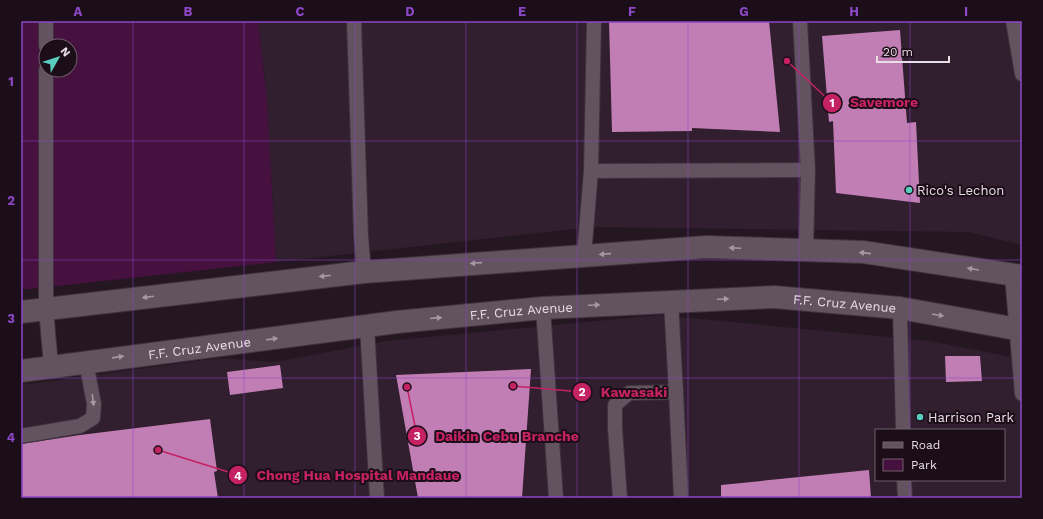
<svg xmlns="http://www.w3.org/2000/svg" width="1043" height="519" font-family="'Work Sans',sans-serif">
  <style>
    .built { fill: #311e2e; fill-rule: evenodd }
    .green { fill: #46103f; fill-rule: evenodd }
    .building { fill: #c17eb5 }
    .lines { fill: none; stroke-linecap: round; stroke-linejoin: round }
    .lane-casing { stroke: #3e333c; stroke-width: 16 }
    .secondary-casing { stroke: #3e333c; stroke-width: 24 }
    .lane { stroke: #63525f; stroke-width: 14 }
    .secondary { stroke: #63525f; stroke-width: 22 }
    .oneway { fill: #a698a2 }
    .grid { fill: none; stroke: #8b47c5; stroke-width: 1; stroke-opacity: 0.55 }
    .poi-dot { fill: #59cebf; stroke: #1c0e19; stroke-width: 1.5 }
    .labels { text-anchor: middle; stroke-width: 4; stroke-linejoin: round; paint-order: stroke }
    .poi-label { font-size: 13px; fill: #e8dee6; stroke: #1c0e19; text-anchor: start }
    .street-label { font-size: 13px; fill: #e8dee6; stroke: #1c0e19 }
    .leader { fill: none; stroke: #c42262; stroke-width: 1.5 }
    .callout-dot { fill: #c42262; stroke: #1c0e19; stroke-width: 1.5 }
    .mark-label { font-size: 12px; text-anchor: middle; font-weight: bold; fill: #fff }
    .callout-label { font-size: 14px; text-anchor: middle; font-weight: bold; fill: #c42262; stroke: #1c0e19; stroke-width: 4; stroke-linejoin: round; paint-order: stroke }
    .neatline { fill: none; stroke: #8b47c5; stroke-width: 1.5 }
    .grid-label { font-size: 13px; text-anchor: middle; font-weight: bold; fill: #8b47c5 }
  </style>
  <rect width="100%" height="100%" fill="#251722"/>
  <g class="built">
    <path d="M258,21H1022V245L968,232L591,227L276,262L267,100Z"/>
    <path d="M659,315L930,341L1022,359V498H21V385L220,358L274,362L387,341ZM876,430H1004V480H876Z"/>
  </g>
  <path class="green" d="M21,21H258L267,100L276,262L21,290ZM46,46H70V70H46Z"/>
  <g class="building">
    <path d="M609,21H769L780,132L692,128V131L612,132Z"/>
    <path d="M900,30L907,123L916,122L920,203L836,193L833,121L829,122L822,36Z"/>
    <path d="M945,356H980L982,381L946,382Z"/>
    <path d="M280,365L283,388L230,395L227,372Z"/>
    <path d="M531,369L522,498H418L396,375Z"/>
    <path d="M210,419L217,471L214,472L218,498H21V444L80,435Z"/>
    <path d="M869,470L871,498H721V485Z"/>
  </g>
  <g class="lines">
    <g class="lane-casing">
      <g id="lane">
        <path d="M46,21V46"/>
        <path d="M354,21L361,236L364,272"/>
        <path d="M800,21L808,170L806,250"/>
        <path d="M1013,21L1022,74"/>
        <path d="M46,70V309L51,366"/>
        <path d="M591,171L808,170"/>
        <path d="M584,256L591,171L594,21"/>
        <path d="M1012,275L1022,394"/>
        <path d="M671,301L676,392L681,498"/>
        <path d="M543,308L556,498"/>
        <path d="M900,308L903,430"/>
        <path d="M367,326L377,498"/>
        <path d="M21,436L80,426L93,418L94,404L86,362"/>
        <path d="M904,480L905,498"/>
        <path d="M620,498L615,428V405L629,393L676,392"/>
      </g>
    </g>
    <g class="secondary-casing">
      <g id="secondary">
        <path d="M21,312L364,272L706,247L863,252L1022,276"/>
        <path id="s1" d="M21,371L397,322L543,308L774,297L900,308L1022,330"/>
      </g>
    </g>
    <use href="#lane" class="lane"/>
    <use href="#secondary" class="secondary"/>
  </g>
  <defs><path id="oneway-solid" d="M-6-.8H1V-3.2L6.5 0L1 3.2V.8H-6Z"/></defs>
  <g class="oneway">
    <use href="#oneway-solid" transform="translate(735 248) rotate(-178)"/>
    <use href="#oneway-solid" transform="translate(865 253) rotate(-174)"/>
    <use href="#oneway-solid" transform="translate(605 254) rotate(176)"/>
    <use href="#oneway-solid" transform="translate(476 263) rotate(176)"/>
    <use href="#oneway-solid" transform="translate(973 269) rotate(-171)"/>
    <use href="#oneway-solid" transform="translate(325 276) rotate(173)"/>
    <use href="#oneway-solid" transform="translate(148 297) rotate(173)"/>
    <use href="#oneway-solid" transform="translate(723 299) rotate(-2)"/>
    <use href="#oneway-solid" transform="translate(594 305) rotate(-3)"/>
    <use href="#oneway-solid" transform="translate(938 315) rotate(10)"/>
    <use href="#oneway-solid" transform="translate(436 318) rotate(-5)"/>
    <use href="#oneway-solid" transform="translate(272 339) rotate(-8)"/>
    <use href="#oneway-solid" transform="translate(118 357) rotate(-8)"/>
    <use href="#oneway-solid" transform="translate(93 400) rotate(83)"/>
  </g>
  <path class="grid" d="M133,21V498M244,21V498M355,21V498M466,21V498M577,21V498M688,21V498M799,21V498M910,21V430M21,141H1022M21,260H1022M21,378H1022M910,480V498"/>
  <g class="poi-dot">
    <circle cx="909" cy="190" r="4"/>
    <circle cx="920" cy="417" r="4"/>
  </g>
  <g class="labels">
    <g class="poi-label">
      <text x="917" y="195">Rico's Lechon</text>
      <text x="928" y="422">Harrison Park</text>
    </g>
    <g class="street-label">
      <text dy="5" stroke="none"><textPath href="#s1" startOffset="828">F.F. Cruz Avenue</textPath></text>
      <text dy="5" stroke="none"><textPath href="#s1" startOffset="504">F.F. Cruz Avenue</textPath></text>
      <text dy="5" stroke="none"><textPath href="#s1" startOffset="180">F.F. Cruz Avenue</textPath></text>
    </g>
  </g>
  <path class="leader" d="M787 61L832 103M513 386L582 392M407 387L417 436M158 450L238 475"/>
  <g class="callout-dot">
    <circle cx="787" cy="61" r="4"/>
    <circle cx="513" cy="386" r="4"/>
    <circle cx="407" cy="387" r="4"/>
    <circle cx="158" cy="450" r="4"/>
    <circle cx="832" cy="103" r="10"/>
    <circle cx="582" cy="392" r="10"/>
    <circle cx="417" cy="436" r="10"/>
    <circle cx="238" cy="475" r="10"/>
  </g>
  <g class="mark-label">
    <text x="832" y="107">1</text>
    <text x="582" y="396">2</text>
    <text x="417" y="440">3</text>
    <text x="238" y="480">4</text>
  </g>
  <g class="callout-label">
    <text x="884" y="107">Savemore</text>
    <text x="634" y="397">Kawasaki</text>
    <text x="507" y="441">Daikin Cebu Branche</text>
    <text x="358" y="480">Chong Hua Hospital Mandaue</text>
  </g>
  <rect width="1043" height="519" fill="none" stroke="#1c0e19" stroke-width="44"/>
  <rect x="875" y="429" width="130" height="52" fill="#1c0e19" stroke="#6e616b"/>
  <rect x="883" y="442" width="20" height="6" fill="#63525f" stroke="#6e616b"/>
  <text x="911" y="449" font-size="12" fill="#e8dee6">Road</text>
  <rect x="883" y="459" width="20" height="12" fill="#46103f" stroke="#6e616b"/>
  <text x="911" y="469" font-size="12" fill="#e8dee6">Park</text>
  <g transform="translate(58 58) rotate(51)"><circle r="19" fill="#1c0e19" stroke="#6e616b"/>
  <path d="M0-3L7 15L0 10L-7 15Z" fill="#59cebf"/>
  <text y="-6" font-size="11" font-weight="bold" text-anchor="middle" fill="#e8dee6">N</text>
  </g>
  <path d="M877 56v6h72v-6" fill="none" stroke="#e8dee6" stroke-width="2"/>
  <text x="883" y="56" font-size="12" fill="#e8dee6" stroke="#1c0e19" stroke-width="3" paint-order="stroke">20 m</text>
  <rect x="22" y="22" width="999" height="475" class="neatline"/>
  <g class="grid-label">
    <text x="78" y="16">A</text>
    <text x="188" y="16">B</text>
    <text x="300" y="16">C</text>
    <text x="410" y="16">D</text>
    <text x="522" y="16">E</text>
    <text x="632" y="16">F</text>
    <text x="744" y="16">G</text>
    <text x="854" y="16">H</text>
    <text x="966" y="16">I</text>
    <text x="11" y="86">1</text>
    <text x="11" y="205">2</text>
    <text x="11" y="323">3</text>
    <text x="11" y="442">4</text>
  </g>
</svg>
